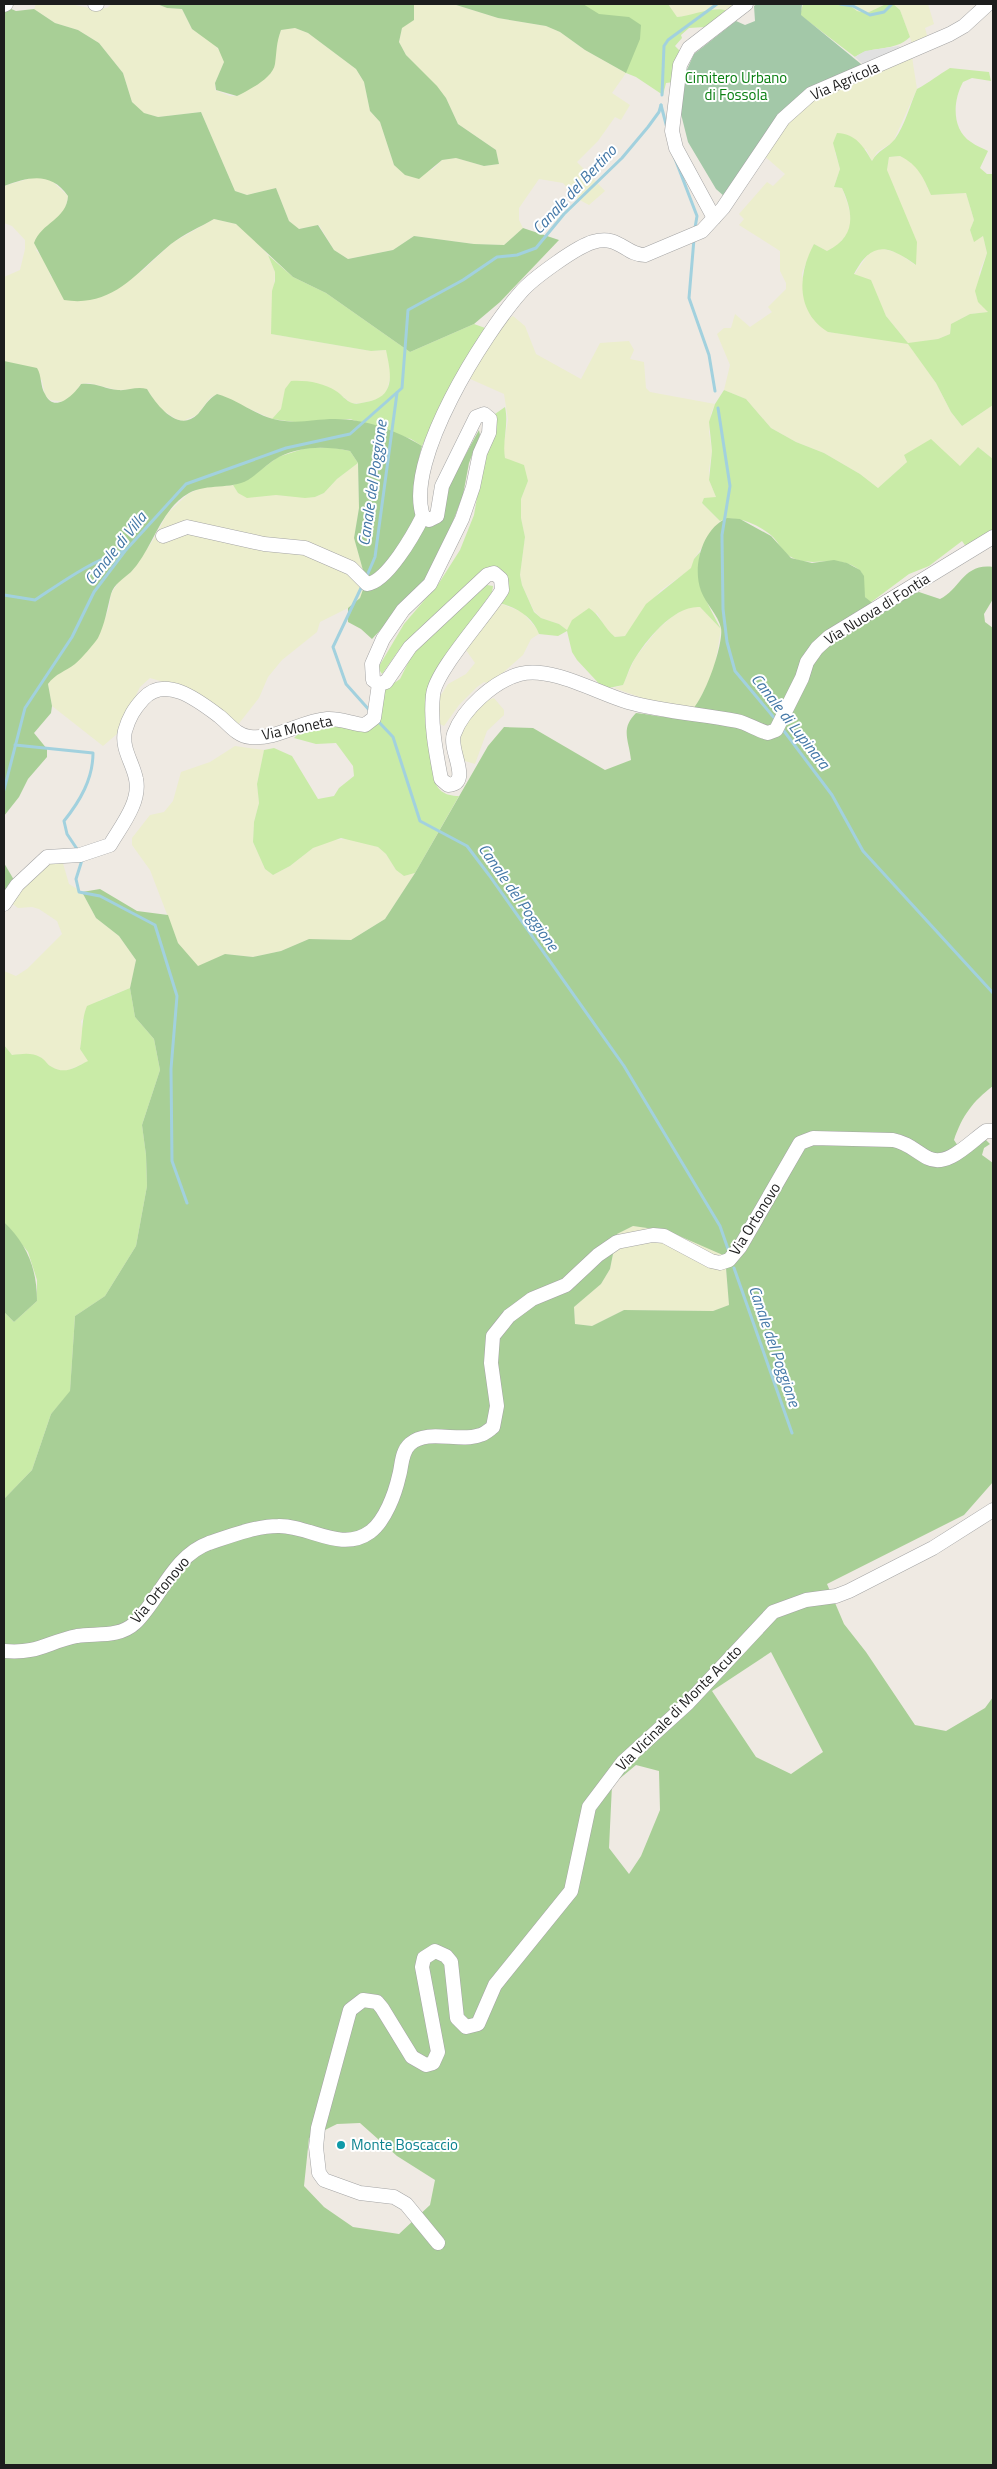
<svg xmlns="http://www.w3.org/2000/svg" width="997" height="2469" font-family="'Titillium Web',sans-serif">
  <style>
    .farmland { fill: #eceecd }
    .grass { fill: #c9eba7; fill-rule: evenodd }
    .forest { fill: #a8cf96; fill-rule: evenodd }
    .cemetery { fill: #a3c8a8 }
    .parking { fill: #e1e1e1 }
    .lines { fill: none; stroke-linecap: round; stroke-linejoin: round }
    .stream { stroke: #a2d1de; stroke-width: 3 }
    .minor-casing { stroke: #a4a4a4; stroke-width: 15 }
    .minor { stroke: #fff; stroke-width: 14 }
    .culture-dot { fill: #0f9aa8; stroke: #fff; stroke-width: 2 }
    .labels { text-anchor: middle; stroke-width: 4; stroke-linejoin: round; paint-order: stroke }
    .park-label { font-size: 15px; fill: #087e10; stroke: #fff }
    .street-label { font-size: 15px; fill: #1d1d1d; stroke: #fff }
    .culture-label { font-size: 15px; fill: #0d838f; stroke: #fff; text-anchor: start }
    .water-label { font-size: 16px; font-style: italic; fill: #4478a7; stroke: #fff }
  </style>
  <rect width="100%" height="100%" fill="#efeae3"/>
  <g class="farmland">
    <path d="M36,4H70L95,9L107,8L112,4H157L167,8L182,9L192,29L213,43L223,55L224,62L215,83V90L230,96H237L267,76L275,64V47L281,30L295,28L308,33L356,69L364,82L370,111L380,122L394,165L432,170L442,160L456,158L484,166L499,164L496,150L458,124L446,98L406,55L399,42L402,28L414,5L412,4H453L498,18L546,26L560,32L585,50L626,73L612,93L630,105L621,120L615,117L598,141L577,162L605,191L589,205L576,198L563,183L539,179L519,208V220L523,228L504,245L474,244L414,236L393,250L348,259L334,250L319,225L298,229L289,221L276,188L247,195L235,191L201,112L158,117L143,113L132,102L123,73L99,43L78,30L55,23L34,9Z"/>
    <path d="M668,4H734L727,11L717,8L691,16L676,17Z"/>
    <path d="M848,4H886L867,13L857,11Z"/>
    <path d="M893,4H928L934,24L925,28L928,39L913,46L900,10Z"/>
    <path d="M912,57L917,89L893,142L877,152L872,161L866,149L835,152L840,169L834,187L842,188L848,205L852,223L849,232L836,247L827,251L814,244L802,273L805,302L828,332L908,343L886,316L878,299L854,275L871,250L880,248L898,253L915,265L887,170L889,157L900,156L913,162L921,173L931,195L966,193L974,220L970,230L974,241L983,236L987,253L979,273L989,312L970,314L951,324L950,334L938,339L909,344L936,383L951,412L962,426L993,405V459L978,447L961,466L904,455L907,462L878,488L860,474L824,453L796,442L771,428L746,399L724,390L730,365L717,334L724,328H731L735,314L750,327L772,312L768,307L786,289V283L780,271V251L739,225L744,219L739,214L767,182L773,186L785,174L762,154L789,118L814,98Z"/>
    <path d="M31,178H46L52,181L68,196L65,211L36,250L46,262L51,277L141,272L172,243L214,219L236,224L247,231L268,255L275,272L271,334L371,351L387,350L391,372L387,391L380,399L361,403H351L336,391L292,381L286,389L281,409L272,419L217,394L210,398L197,415L183,421L176,419L159,408L147,389L117,390L89,383L81,384L71,398L65,402L50,400L45,395L42,380L4,361V277L20,270L25,249V240L12,226L4,223V186Z"/>
    <path d="M513,316L525,326L536,354L581,379L600,343L629,341L634,350L630,359L644,362L646,388L650,392L715,404L711,413L709,432L712,451L709,470V480L716,497L702,503L720,521L694,559L692,568L660,591L625,636L615,637L607,631L597,613L567,630L559,624L541,618L534,611L522,585L520,575L525,537L521,518V499L528,481L514,462L505,458L503,448L508,420L504,394L468,378L508,319Z"/>
    <path d="M358,463L359,508L354,538L366,581L360,598L348,608L320,622L317,632L282,660L268,677L259,698L237,726L194,691L150,678L140,687L117,734L103,746L52,706L48,684L52,678L76,663L97,639L109,608L111,594L119,581L131,572L154,539L167,514L188,494L203,487L233,485L238,493L315,497L324,493L337,479Z"/>
    <path d="M499,603L522,612L537,629L539,634L531,639L523,655L490,684L484,682L477,687L459,705L444,726L438,723L437,701L448,684L466,674L475,663L466,650Z"/>
    <path d="M690,606L700,607L721,629L714,671L695,708L645,699L614,688L623,685L635,658L658,629L673,616Z"/>
    <path d="M494,698L504,710V715L487,731L475,764L458,759L459,736L467,721L486,701Z"/>
    <path d="M235,746L264,750L257,784L259,803L254,822L253,842L265,869L273,875L290,866L313,848L331,840L351,839L378,847L386,854L396,870L404,876L415,873L385,919L351,940L309,939L281,951L253,957L225,954L198,967L178,943L150,870L132,845V838L150,815L164,812L173,801L181,772L210,762Z"/>
    <path d="M62,860L69,884L82,892L96,918L119,936L136,960L130,988L100,1000L81,1021L83,1035L80,1049L89,1061L64,1072L51,1067L40,1057L27,1054L12,1055L4,1045V971L16,976L27,969L62,934L57,921L39,909L32,907L18,908L10,902L38,866Z"/>
    <path d="M633,1226L668,1231L725,1256L729,1305L713,1311L624,1310L592,1326L575,1324L574,1307L601,1284L610,1269L617,1234Z"/>
  </g>
  <g class="grass">
    <path d="M582,4H668L677,17C691,16 717,5 727,11L705,27L689,28L681,35L682,38L675,46L681,52L674,82L666,83L663,95L636,77L626,73Z"/>
    <path d="M803,4H848L857,11L867,13L886,4H893L900,10L910,37C893,53 874,44 855,57L800,15Z"/>
    <path d="M950,68L989,72L991,81L972,78L963,82C953,100 951,129 971,142C976,146 983,148 988,151L980,168L987,174H993V405L962,426L951,412L936,383L908,344L828,332C795,312 798,273 814,244L827,251C856,237 854,214 842,188L834,187L840,169L833,143L837,133C855,133 864,147 872,161C878,150 888,148 895,139C905,125 910,105 917,89C930,82 938,75 950,68ZM900,156C918,165 923,177 931,195L966,193L974,220L970,230L974,242L983,236L987,253L975,291L978,302L988,312L970,314L951,324L950,334L938,339L908,343L886,316L871,280L854,274C872,240 888,245 916,265L917,242L887,170L889,157Z"/>
    <path d="M268,255L293,277L326,293L410,352L474,324L488,329L441,407L422,446L411,439L350,419L302,423L272,419L281,409L285,389L291,381C306,380 324,383 336,391C341,394 346,401 352,403C358,405 365,402 371,401C397,394 390,370 386,350L371,351L271,334L272,291L275,281V272Z"/>
    <path d="M724,390L746,399L771,428L796,442L824,453L860,474L878,488L907,462L904,455L931,439L960,466L978,447L993,459V533L967,548L962,541L929,566L909,574L870,603L865,597C862,588 867,575 858,569C836,553 812,569 791,557C783,553 779,543 773,537C760,525 736,514 720,521L702,503L704,498L716,497L709,480L712,451L709,422L715,404Z"/>
    <path d="M505,407C509,425 502,440 505,458L524,465L528,481L521,499V518L525,537L520,575L522,585L534,612L541,618L559,624L567,630L572,620L589,608C600,615 604,628 615,637L625,636L646,604L691,568L694,559L700,552C696,585 706,601 721,629L700,607C674,605 646,640 634,660C629,668 627,677 623,685L604,689L577,660L572,652L567,631L558,636L539,634C533,617 516,607 499,603L503,574L455,598L401,647L382,674L378,668L404,624L439,583L460,550L474,515L483,463L494,432L495,414Z"/>
    <path d="M306,448H335L350,451L358,463L337,479L324,493L315,497L305,498L276,495L247,498L238,493L233,485L247,480L278,457Z"/>
    <path d="M487,585L493,586L492,592L441,663L433,775C436,790 444,796 459,796L415,873L404,876L396,870L386,854L378,847L341,838L313,848L290,866L273,875L265,869L253,842L254,822L259,803L257,784L264,750L274,748L292,756L318,799L334,796L339,788L354,776L353,766L336,743L316,744L294,738C311,718 344,726 367,728L381,692L400,679L414,651Z"/>
    <path d="M130,988L135,1017L154,1039L160,1070L142,1125L146,1155L147,1186L136,1246L105,1296L75,1316L70,1392L51,1414L32,1470L4,1499V1312L14,1322L37,1301V1280L28,1252L4,1222V1045L12,1055C21,1054 32,1052 40,1057C45,1059 47,1065 52,1067C65,1075 76,1067 88,1061L80,1049C83,1033 81,1021 87,1006Z"/>
  </g>
  <g class="forest">
    <path d="M157,4H412L414,5V20L402,28L399,42L406,55L437,86L446,98L458,124L496,150L499,164L484,166L456,158L442,160L419,179L405,175L394,165L380,122L370,111L364,82L356,69L308,33L295,28L281,30C276,44 277,50 275,64C273,78 249,90 237,96L216,90L215,83L224,62L218,48L192,29L182,9L167,8Z"/>
    <path d="M453,4H583L599,14L629,17L641,25L640,39L626,73L585,50L560,32L546,26L498,18Z"/>
    <path d="M9,8L16,11L34,9L55,23L78,30L99,43L123,73L132,102L144,113L158,117L201,112L235,191L247,195L276,188L289,221L299,229L318,225L334,250L348,259L393,250L414,236L474,244L504,245L523,228L559,240L500,302L474,324L410,352L326,293L293,277L236,224L214,219C200,227 184,234 171,244C137,272 113,308 64,300L34,243C41,223 67,219 68,196C51,171 28,177 4,186V11Z"/>
    <path d="M4,361L37,368C42,376 40,386 45,394C54,414 74,395 81,384C95,382 105,389 118,390C128,391 136,386 147,389C156,404 178,434 198,414C204,407 208,399 217,394C236,399 254,414 273,419C298,425 312,419 335,419C365,419 396,430 422,446L418,462L415,512L417,520L427,525L479,430L480,435L469,463L463,495L441,553L421,586L372,639L361,629L348,622V608L360,598L366,581L354,538L359,508L358,463L350,451C325,446 301,446 279,457C268,463 259,473 248,480C230,490 208,483 189,493C160,509 153,549 131,572C123,579 114,584 111,594C107,609 105,624 98,638C93,645 82,658 75,664C66,671 55,674 48,684L52,706L51,713L34,733L47,749V757L28,779L19,797L4,816Z"/>
    <path d="M727,518L740,519L771,536L791,558L812,563L834,560L847,563L860,570L864,576L865,597L876,606L919,592L940,599C960,590 963,563 993,567V599L984,614L985,622L993,628V1086C973,1101 962,1116 954,1140L958,1146L985,1139L990,1144L984,1148L982,1155L993,1163V1482L964,1515L827,1584L844,1624L866,1652L915,1725L946,1731L985,1708L993,1697V2465H4V1499L32,1470L51,1414L70,1391L75,1316L105,1296L136,1246L147,1186L146,1155L142,1125L160,1070L154,1039L135,1017L130,988L136,960L119,936L96,918L82,892L100,889L137,911L168,915L178,943L198,966L225,954L253,957L281,951L309,939L351,940L385,919L415,873L488,746L504,727L533,728L605,770L631,760C629,740 620,729 636,713C651,714 672,721 686,715C702,708 724,645 721,628C718,615 706,604 701,591C692,567 702,529 727,518ZM633,1226L668,1231L725,1256L729,1305L713,1311L624,1310L592,1326L575,1324L574,1307L601,1284L610,1269L617,1234ZM771,1652L823,1752L791,1774L756,1757L712,1691ZM636,1765L659,1771L660,1810L641,1856L629,1874L609,1848L612,1785ZM360,2123L397,2156L435,2180L430,2205L399,2234L353,2227L324,2207L304,2186L309,2138L337,2124Z"/>
    <path d="M4,863L14,880L4,895Z"/>
    <path d="M4,1222C27,1244 37,1269 37,1301L14,1322L4,1312Z"/>
  </g>
  <path class="cemetery" d="M757,4H802L801,15L861,64V70L804,93L725,197L716,189L688,142L680,110L685,74L694,54L736,21L745,25L755,21L754,6Z"/>
  <path class="parking" d="M899,46L902,53L863,64L855,57L865,51Z"/>
  <g class="lines">
    <g class="stream">
      <path d="M840,4L853,6L870,15L884,12L892,4"/>
      <path d="M662,95L664,46L668,40L717,4"/>
      <path d="M661,105L667,128"/>
      <path d="M674,156L697,216L695,228"/>
      <path d="M694,239L689,298L709,355L715,391"/>
      <path d="M718,408L730,486L722,535L723,609L727,642L735,671L776,720"/>
      <path d="M366,578L375,557L397,393"/>
      <path d="M362,586L333,647L346,684L371,712"/>
      <path d="M4,595L35,600C64,581 91,561 124,551"/>
      <path d="M376,719L393,737L420,821L467,846L489,875L624,1066L720,1226L728,1249"/>
      <path d="M781,727L832,795L863,851L993,993"/>
      <path d="M15,745L93,753C93,779 80,801 64,821L67,834L79,852"/>
      <path d="M4,790L25,708L72,637L94,592L125,551L186,484L286,448L350,434L402,388L408,310L463,280L497,257L517,255L536,248L564,214L622,158L648,127L659,112L661,105"/>
      <path d="M82,860L76,879L79,892L100,896L155,925L177,996L171,1069L172,1161L187,1203"/>
      <path d="M734,1268L792,1433"/>
    </g>
    <g class="minor-casing">
      <g id="minor">
        <path d="M95,4H97"/>
        <path d="M988,4L964,26L950,34L811,94L783,119L723,208L702,231L645,255C625,255 619,234 593,242C576,247 532,279 521,292C484,334 404,460 423,516L429,520L437,516L442,486L476,417L484,414L490,419L489,433L480,453L473,487L462,519L430,584L403,610L383,639L372,664L373,680L379,684L386,682L410,647L487,575L494,573L501,579L502,590C487,615 435,671 433,695C430,722 436,753 441,779L448,785C473,783 448,750 454,734C463,709 494,681 520,674C552,666 597,693 628,702C664,712 701,714 737,721C747,723 757,730 768,733L776,730L802,678L807,662L817,648L829,637L993,537"/>
        <path d="M4,5L6,4"/>
        <path d="M714,218L676,148L672,131L680,65L689,48L746,4"/>
        <path d="M163,536L187,527L264,544L305,548L351,568L367,584C387,582 414,534 423,516"/>
        <path d="M4,904L17,885L47,857L80,855L110,845C121,826 141,802 136,779C133,763 121,748 125,731C129,717 134,709 143,699C165,674 199,701 219,716C229,724 237,736 250,737C277,740 301,721 327,719C340,718 352,724 365,725L374,718L379,684"/>
        <path d="M4,1651C39,1654 47,1642 77,1636C96,1633 119,1638 135,1623C160,1599 173,1556 209,1543C230,1536 256,1526 278,1526C309,1525 341,1553 370,1532C385,1521 395,1494 399,1476C402,1466 401,1452 410,1444C428,1428 459,1443 480,1435C485,1434 489,1430 493,1427L497,1406L491,1363L493,1336L509,1316L532,1299L566,1285L598,1255L617,1242L653,1235L664,1236L711,1261L720,1263L729,1260L740,1247L800,1143L813,1138L893,1140C908,1143 915,1151 928,1158C948,1168 971,1141 986,1131H993"/>
        <path d="M438,2243L406,2204L394,2197L360,2193L324,2180L319,2173L316,2147L318,2128L350,2010L363,2000L377,2002L382,2008L412,2057L426,2065L433,2063L438,2052L422,1967L424,1958L435,1951L446,1956L451,1962L457,2018L466,2027L478,2024L495,1985L571,1891L589,1807L623,1762L688,1703L773,1612L806,1600L836,1596L849,1591L933,1548L993,1510"/>
      </g>
    </g>
    <use href="#minor" class="minor"/>
  </g>
  <circle class="culture-dot" cx="341" cy="2145" r="5"/>
  <g class="labels">
    <g class="park-label">
      <text x="736" y="83">Cimitero Urbano<tspan x="736" dy="17">di Fossola</tspan></text>
    </g>
    <g class="street-label">
      <text transform="translate(845 81) rotate(-24)" y="5">Via Agricola</text>
      <text transform="translate(877 609) rotate(-32)" y="5">Via Nuova di Fontia</text>
      <text transform="translate(297 728) rotate(-12)" y="5">Via Moneta</text>
      <text transform="translate(755 1219) rotate(-58)" y="5">Via Ortonovo</text>
      <text transform="translate(160 1590) rotate(-50)" y="5">Via Ortonovo</text>
      <text transform="translate(679 1708) rotate(-45)" y="5">Via Vicinale di Monte Acuto</text>
    </g>
    <g class="culture-label">
      <text x="351" y="2150">Monte Boscaccio</text>
    </g>
    <g class="water-label">
      <text transform="translate(574 189) rotate(-47)" y="6">Canale del Bertino</text>
      <text transform="translate(372 483) rotate(-82)" y="6">Canale del Poggione</text>
      <text transform="translate(115 548) rotate(-51)" y="6">Canale di Villa</text>
      <text transform="translate(791 721) rotate(52)" y="6">Canale di Lupinara</text>
      <text transform="translate(519 897) rotate(55)" y="6">Canale del Poggione</text>
      <text transform="translate(775 1346) rotate(71)" y="6">Canale del Poggione</text>
    </g>
  </g>
  <rect width="997" height="2469" fill="none" stroke="#1d1d1d" stroke-width="10"/>
</svg>
